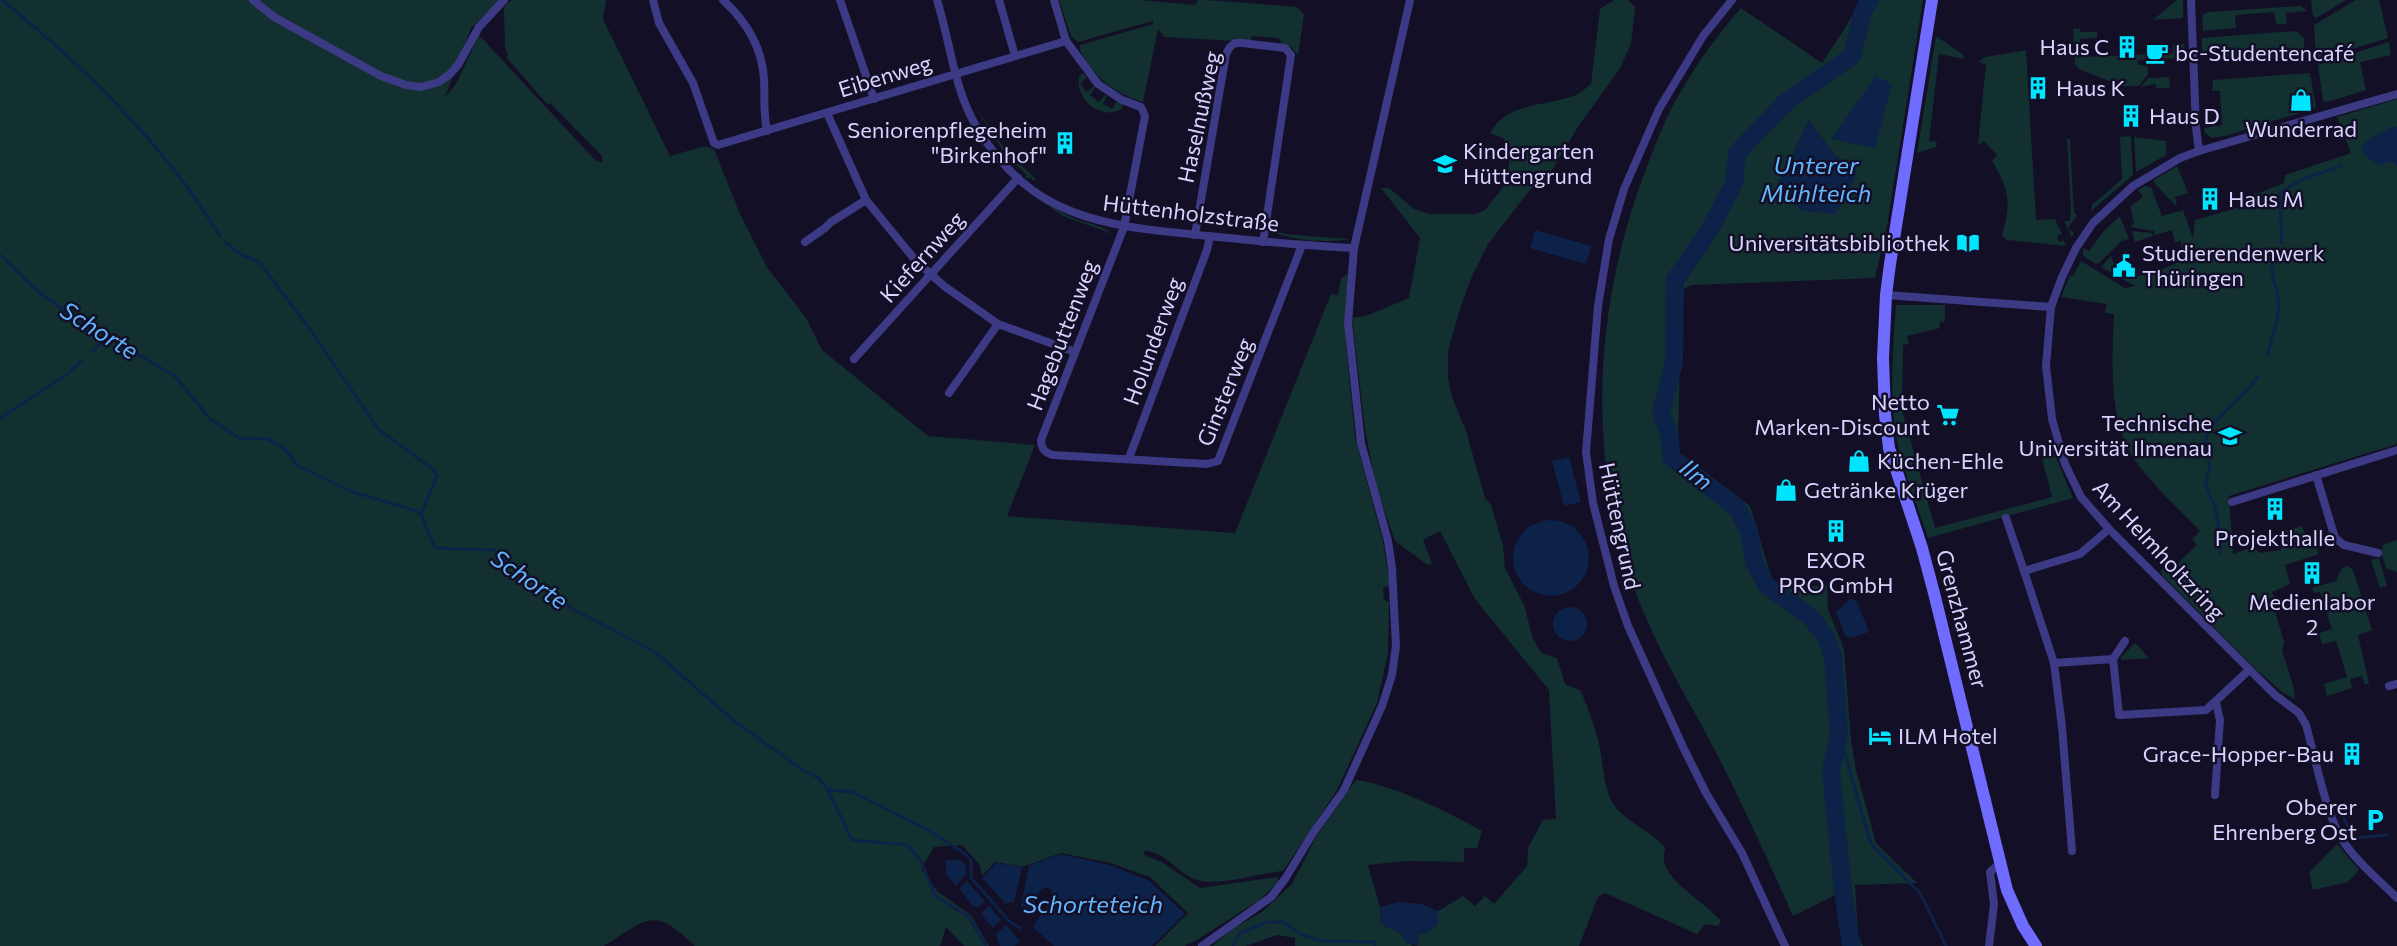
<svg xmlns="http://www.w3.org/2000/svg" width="2397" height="946" font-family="Commissioner,sans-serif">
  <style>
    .green { fill: #12302f; fill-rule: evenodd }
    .water { fill: #0c2248 }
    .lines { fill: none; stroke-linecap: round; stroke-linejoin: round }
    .stream { stroke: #0c2248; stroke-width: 3 }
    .river { stroke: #0c2248; stroke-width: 18 }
    .minor { stroke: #3d3a85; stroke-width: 8 }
    .secondary { stroke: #6f6bff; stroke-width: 12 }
    .labels { text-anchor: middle; stroke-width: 5; stroke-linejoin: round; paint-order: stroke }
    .poi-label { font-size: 22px; fill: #d9d4ff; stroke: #130f26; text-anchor: start }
    .street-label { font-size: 22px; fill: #d9d4ff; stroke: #130f26 }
    .water-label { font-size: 24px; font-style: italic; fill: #62b6ff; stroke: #130f26 }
  </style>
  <rect width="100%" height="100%" fill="#130f26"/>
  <g class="green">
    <path d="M0,0H501L471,28L445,97L457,82L479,35L595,160L602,163V156L550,103L548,105L506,57L508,54L505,48L504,9L506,4L512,0H606L603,19L670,156L705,146L714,149L740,214L767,267L806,318L822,350L928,436L1035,445L1007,516L1235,533L1331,294L1338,295L1341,279L1348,273L1345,316L1346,345L1355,437L1383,542L1390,586L1383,587L1384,600L1389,602L1388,653L1377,703L1337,790L1283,871C1259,873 1215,888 1194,879C1174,870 1170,856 1145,850L1144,855L1162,862L1200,888L1277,877L1279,882L1259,900L1197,940L1184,946H1155L1188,913L1150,877L1110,863L1061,853L1023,867L995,862L982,876L980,865L962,845L934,847L921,869L938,892L971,915L989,946H964L946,927L940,946H695C653,906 649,918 604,946H0Z"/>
    <path d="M1059,0H1140L1195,5L1198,0H1206L1297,7L1304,14L1298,55L1291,47L1282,45L1279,38L1251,36L1252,42L1164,37L1158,29L1143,102C1113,93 1096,78 1080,51V45L1153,24V21L1078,42L1071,36Z"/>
    <path d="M1614,0H1628L1635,7L1631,44L1620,68L1578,127L1552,170L1529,191L1488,244L1470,281L1458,315L1448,351V378L1452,397L1466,431L1485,498L1491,505L1503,545L1505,568L1524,605L1533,639L1541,653L1557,658L1565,684L1581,691C1587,707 1594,723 1598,740C1604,760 1602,794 1618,810C1632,825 1652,832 1665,847C1665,851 1663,858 1664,862C1670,884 1706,903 1721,921L1718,926L1705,924L1697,934L1605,893L1598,897L1579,946H1417L1418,935L1429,931L1438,924V911L1463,896L1475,906L1485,896L1494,904L1527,866L1528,848L1543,820L1556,819L1549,690L1475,599L1440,531L1423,540L1432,564L1428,565L1395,541L1376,486L1365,429L1352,318L1366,316L1409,298L1420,238L1381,188H1389L1414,209L1429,214H1476L1485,210L1508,181L1510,147L1503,138L1490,133C1507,101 1547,107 1576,95C1582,92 1587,87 1591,84L1600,9Z"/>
    <path d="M1861,0H1923L1887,226L1875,278L1692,285L1681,290L1678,451L1750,506L1774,586H1827L1828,610L1844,649L1851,740L1856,770L1876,843L1917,883L1855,885L1858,935L1863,946H1847L1839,893L1793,916C1770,865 1747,814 1722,764C1696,712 1665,664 1643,611C1584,468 1592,306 1648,164C1658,138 1668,111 1683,88C1700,59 1719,33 1741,8L1822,63L1848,23ZM1809,120L1832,152L1857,174L1776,189Z"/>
    <path d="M2177,0H2183V18L2153,20Z"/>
    <path d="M2311,0H2346L2316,18L2313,16Z"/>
    <path d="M2356,0H2379L2388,38L2319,59L2316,57L2314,25Z"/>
    <path d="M2301,6L2307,11L2286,13L2287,24H2276L2274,12L2235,15L2236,28L2203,31L2202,15L2209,12Z"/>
    <path d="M2073,29H2080L2081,32H2097V38L2080,39L2081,57L2155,54V59L2138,60V65H2147L2148,74L2139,86H2121L2079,69L2075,64Z"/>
    <path d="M2296,31L2304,38V56L2212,61L2202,56V38Z"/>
    <path d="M1936,36L1962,54L1964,59L1939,54L1929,141L1937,142L1936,147L1917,153Z"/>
    <path d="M2389,42L2391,55L2360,62L2366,90L2327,102L2323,101L2318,65Z"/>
    <path d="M2184,44L2185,50L2179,58L2160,59V53H2173V45Z"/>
    <path d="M2026,50L2036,220L2055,219L2062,234L2057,236L2059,242L2064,241L2066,246L2007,240L2002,235C2011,203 2010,191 1992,161L1997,155L1984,141L1978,145L1986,64L1978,62L1985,57Z"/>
    <path d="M1083,73L1087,77L1080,84L1087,92L1094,86L1095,87L1090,95L1099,102L1105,95L1107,96L1103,104L1112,109L1117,101L1123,105L1122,109C1100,121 1075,99 1079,76Z"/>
    <path d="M2310,73L2316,108L2225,136L2212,138L2205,133L2204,128L2222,125L2220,91H2212L2213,80Z"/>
    <path d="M2169,77L2170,88H2156L2155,84L2141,87L2148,78Z"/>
    <path d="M2397,99V444L2229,496L2233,554L2253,547L2260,553L2281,550L2282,532L2301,526L2307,536L2313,537L2319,554L2285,565L2290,584L2272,592L2276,602L2274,607L2284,642L2282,651L2294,688L2295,699L2282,692L2257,670L2162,575L2161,570L2164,566L2170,571L2197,545L2192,539L2200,531C2178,508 2152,485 2134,459C2108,420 2112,359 2114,314L2105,313L2107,304L2061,297L2070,275L2073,276L2081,261L2125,288L2135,286L2101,267L2111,256L2116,270L2121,269L2125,278L2143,275L2158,268L2161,270L2183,260L2181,241L2175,242L2172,230L2155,235L2154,231L2130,227L2134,223L2130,207L2143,197L2138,190L2145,186L2151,187L2162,216L2183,210L2193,239L2195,220L2240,207L2245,195L2259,193L2284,183L2285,175L2351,153L2337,117Z"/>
    <path d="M972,102L1006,151L1036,179L1034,181L1030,177L1028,179L1025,177L1027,175L1008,157L1005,158L1002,154L1004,152Z"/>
    <path d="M2131,136L2133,175L2091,211L2092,205L2122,179L2120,137Z"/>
    <path d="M2134,137L2166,141V155L2136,172Z"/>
    <path d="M2067,139H2070L2074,213L2077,215L2068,228L2074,233L2072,237L2064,221H2070L2071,211Z"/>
    <path d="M2177,166L2188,193L2175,197L2177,207L2155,184L2154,180Z"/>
    <path d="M1027,191C1044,200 1059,213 1078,220C1089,224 1105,225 1112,236L1107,232L1063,216Z"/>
    <path d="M2120,216L2129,239L2121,241L2099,263L2096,264L2083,256V248L2089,251L2103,232Z"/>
    <path d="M1272,230L1285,234L1348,239C1335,244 1282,240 1272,230Z"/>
    <path d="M2132,231L2152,233L2153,236L2135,242Z"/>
    <path d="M1896,305H1945V321L1939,323L1940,328L1907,336L1909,344L1903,345L1902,410L1935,528L2052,497L2039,446L2050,443L2073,498L1928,538C1917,505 1904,473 1897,440C1889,396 1893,348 1896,305Z"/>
    <path d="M2397,540V572L2386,568L2380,550L2383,549L2382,545Z"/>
    <path d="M2379,558L2387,586L2380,588L2371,560Z"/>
    <path d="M2348,566L2353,570L2372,630L2358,635L2369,684H2365L2362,676L2350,679L2352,688L2327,696L2324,684L2347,677L2336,641L2322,644L2319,633L2332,629L2320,592L2314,593L2312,588L2336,581L2342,568Z"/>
    <path d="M2135,643L2149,658L2121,660V657Z"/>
    <path d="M1356,780C1394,785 1448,812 1482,831L1477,848H1464V862L1405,861L1368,865L1380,907L1381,924L1401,933L1405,941L1414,946H1295V938L1277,935L1246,946H1212L1232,929L1262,912L1292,884L1316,837Z"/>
    <path d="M2337,844L2359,870L2348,882L2313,890L2309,873Z"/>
  </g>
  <g class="water">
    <path d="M1876,76L1892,84L1875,148L1831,139Z"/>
    <path d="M1809,120L1832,152L1857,174L1835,214L1803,211L1776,189Z"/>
    <path d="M2392,127H2397V166L2391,161L2380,165L2366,157L2361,147L2367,140Z"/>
    <path d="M1535,230L1591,246L1586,264L1530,248Z"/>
    <path d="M1569,457L1581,502L1564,506L1552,461Z"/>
    <circle cx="1551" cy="558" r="38"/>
    <path d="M1851,598L1857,602L1869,632L1850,638L1845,635L1836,612Z"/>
    <circle cx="1570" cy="624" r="17"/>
    <path d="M1060,854L1110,865L1148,880L1185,914L1152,946H1054L1033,927L1051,899L1052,890L1046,887L1040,890L1031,912L1025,914L1022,910L1021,905L1029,866Z"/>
    <path d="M946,860H961L966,866V874L956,886L946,874Z"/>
    <path d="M996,863L1022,867L1014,902L1005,903L982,878Z"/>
    <path d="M967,881L985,901L978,907H974L959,889Z"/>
    <path d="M1399,902L1421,904L1438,911V924L1429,931L1418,935L1417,946L1405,941L1401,933L1381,924L1380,907Z"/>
    <path d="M989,906L1001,920L993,928L981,914Z"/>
    <path d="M1006,925L1020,941L1015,946H1000L996,934Z"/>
  </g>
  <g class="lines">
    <g class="stream">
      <path d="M2,0C85,67 164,144 220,236"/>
      <path d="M225,242L240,254L259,262L309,328L379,430L433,469L437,476L422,512H420"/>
      <path d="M2281,243C2284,226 2277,209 2281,192L2303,179L2341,166"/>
      <path d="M0,255L36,290L78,320L175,376L210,419L239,438L268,439L284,448L297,465L350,491L420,512L435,548L493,550L571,608L655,652L733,720L804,771L819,778L828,790L852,840L908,845L921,861L935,896L969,917L986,946"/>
      <path d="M93,351L106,337"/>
      <path d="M2267,355C2272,337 2281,316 2278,298C2276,280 2265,268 2278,252"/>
      <path d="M0,418L65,376L81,361"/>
      <path d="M2220,553C2219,539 2219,525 2216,511C2214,501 2205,492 2206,480C2207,474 2211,470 2209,462C2207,448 2202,441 2211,427C2224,408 2246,396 2258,376"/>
      <path d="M1839,734L1871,844L1920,893L1946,946"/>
      <path d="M828,790L853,792L926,829L960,850L971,860V878L1009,921L1020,928"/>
      <path d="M2342,813L2352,836L2355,838L2387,835"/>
      <path d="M1233,946L1240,933L1267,922H1284L1300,934L1321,941L1375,942V946"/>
    </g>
    <path class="river" d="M1851,946L1843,892L1831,771L1839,734L1833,657L1826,638L1812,618L1766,585L1754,561L1749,531L1737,508L1671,457L1670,437L1661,412L1674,363L1675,280L1709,231L1734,183L1737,153L1785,103L1852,56L1863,11L1870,0"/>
    <g class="minor">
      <path d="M253,0L274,17L381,76L406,85L421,87L439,82L450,74L458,65L479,27L504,0"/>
      <path d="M653,0L659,23L693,83L714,143L718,145L1066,41"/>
      <path d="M723,0C746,21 762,47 764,79C765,97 763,113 767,131"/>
      <path d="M840,0L874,99"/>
      <path d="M937,0C950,41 954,89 976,126C1033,222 1109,226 1208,236C1257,241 1305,246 1354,248"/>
      <path d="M999,0L1015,56"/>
      <path d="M1054,0L1066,41"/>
      <path d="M1732,0L1703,36L1659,109L1624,189L1609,239L1598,306L1586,452L1593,503L1614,586L1628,626L1683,747L1706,793L1742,853L1785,946"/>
      <path d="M2191,0L2196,127L2199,151"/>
      <path d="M1066,41L1098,84L1122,100L1141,107L1145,116L1124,227L1041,440C1041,449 1045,453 1053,455L1207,464L1218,461L1302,245"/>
      <path d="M2397,94L2199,151L2180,158L2133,186L2093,223L2076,248L2062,277L2051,307L2046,366L2052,419L2065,464L2081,497L2109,529L2275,695L2299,713L2306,725C2315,757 2325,809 2340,836C2354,860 2378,879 2397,898"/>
      <path d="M827,113L866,200L916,261L944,286L998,324L1075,352"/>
      <path d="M1195,235L1226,54L1230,47L1235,43H1242L1285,48L1291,55L1263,242"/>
      <path d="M805,242L825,228L831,222L866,200"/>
      <path d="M1886,295L2051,307"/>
      <path d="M854,359L1018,178"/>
      <path d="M949,393L998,324"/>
      <path d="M1129,458L1207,250L1210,236"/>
      <path d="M2316,475L2335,538L2344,545L2378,553"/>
      <path d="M2232,502L2397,450"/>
      <path d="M2006,518L2024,571"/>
      <path d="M2109,529L2080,554L2024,571L2054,663L2113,659L2119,715L2206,710L2249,670"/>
      <path d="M2113,659L2125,641"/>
      <path d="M2054,663L2062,727L2072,851"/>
      <path d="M2389,686L2397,684"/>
      <path d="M2215,795L2220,720L2216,703"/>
      <path d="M1202,946L1271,897L1285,879L1313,833L1344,790L1382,706L1392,675L1396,646L1392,568L1388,541L1361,443L1348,323L1354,248L1410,0"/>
      <path d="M1989,946L1994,904L1990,872L2000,863"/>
    </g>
    <path class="secondary" d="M1932,0L1890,264L1886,295L1883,358L1885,415L1889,448L1922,548L1934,593L2007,890L2023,926L2036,946"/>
  </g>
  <defs>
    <g id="building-bare" transform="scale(1.8)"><path d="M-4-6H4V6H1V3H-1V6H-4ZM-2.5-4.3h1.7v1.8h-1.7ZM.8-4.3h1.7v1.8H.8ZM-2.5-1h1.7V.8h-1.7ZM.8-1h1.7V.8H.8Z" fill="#00e5ff" stroke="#130f26" stroke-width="2.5" paint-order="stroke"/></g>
    <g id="cafe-bare" transform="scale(1.8)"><path d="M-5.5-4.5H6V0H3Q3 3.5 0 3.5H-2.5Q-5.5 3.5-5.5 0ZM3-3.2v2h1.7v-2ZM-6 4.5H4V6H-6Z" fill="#00e5ff" stroke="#130f26" stroke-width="2.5" paint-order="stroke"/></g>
    <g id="shop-bare" transform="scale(1.8)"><path d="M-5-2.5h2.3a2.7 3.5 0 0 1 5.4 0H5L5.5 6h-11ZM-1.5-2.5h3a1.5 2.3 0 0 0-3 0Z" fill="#00e5ff" stroke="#130f26" stroke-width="2.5" paint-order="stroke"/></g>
    <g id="school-bare" transform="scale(1.8)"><path d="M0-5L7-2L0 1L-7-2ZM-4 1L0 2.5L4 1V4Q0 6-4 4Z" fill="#00e5ff" stroke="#130f26" stroke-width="2.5" paint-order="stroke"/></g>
    <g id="library-bare" transform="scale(1.8)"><path d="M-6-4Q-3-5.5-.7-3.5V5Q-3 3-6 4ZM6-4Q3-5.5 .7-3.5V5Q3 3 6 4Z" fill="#00e5ff" stroke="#130f26" stroke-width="2.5" paint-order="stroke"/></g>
    <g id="civic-bare" transform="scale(1.8)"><path d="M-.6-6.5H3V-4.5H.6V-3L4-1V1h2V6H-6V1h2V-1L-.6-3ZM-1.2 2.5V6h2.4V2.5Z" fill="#00e5ff" stroke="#130f26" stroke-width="2.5" paint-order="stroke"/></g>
    <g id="supermarket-bare" transform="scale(1.8)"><path d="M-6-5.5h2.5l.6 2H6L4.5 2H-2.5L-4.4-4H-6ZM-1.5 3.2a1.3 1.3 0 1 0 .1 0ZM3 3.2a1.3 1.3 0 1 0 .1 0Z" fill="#00e5ff" stroke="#130f26" stroke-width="2.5" paint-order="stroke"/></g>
    <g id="university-bare" transform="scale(1.8)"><path d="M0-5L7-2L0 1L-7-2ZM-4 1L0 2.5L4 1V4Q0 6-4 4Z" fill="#00e5ff" stroke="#130f26" stroke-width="2.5" paint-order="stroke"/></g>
    <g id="hotel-bare" transform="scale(1.8)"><path d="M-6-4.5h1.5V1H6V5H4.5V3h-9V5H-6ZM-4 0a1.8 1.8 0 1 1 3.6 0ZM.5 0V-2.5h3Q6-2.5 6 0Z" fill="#00e5ff" stroke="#130f26" stroke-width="2.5" paint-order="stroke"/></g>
    <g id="parking-bare" transform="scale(1.8)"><path d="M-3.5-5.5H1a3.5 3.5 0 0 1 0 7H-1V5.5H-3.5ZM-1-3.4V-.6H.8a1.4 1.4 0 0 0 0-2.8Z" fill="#00e5ff" stroke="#130f26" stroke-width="2.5" paint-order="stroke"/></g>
  </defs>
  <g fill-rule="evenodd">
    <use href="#building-bare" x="2127" y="47"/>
    <use href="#cafe-bare" x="2157" y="53"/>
    <use href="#building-bare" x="2038" y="88"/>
    <use href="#shop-bare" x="2301" y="100"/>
    <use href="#building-bare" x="2131" y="116"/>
    <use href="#building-bare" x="1065" y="143"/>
    <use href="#school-bare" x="1445" y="164"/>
    <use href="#building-bare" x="2210" y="199"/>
    <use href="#library-bare" x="1968" y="243"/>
    <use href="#civic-bare" x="2124" y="266"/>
    <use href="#supermarket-bare" x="1948" y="415"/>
    <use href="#university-bare" x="2230" y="436"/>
    <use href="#shop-bare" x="1859" y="461"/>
    <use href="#shop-bare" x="1786" y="490"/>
    <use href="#building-bare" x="2275" y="509"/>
    <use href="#building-bare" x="1836" y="531"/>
    <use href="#building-bare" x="2312" y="573"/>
    <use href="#hotel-bare" x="1880" y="736"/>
    <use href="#building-bare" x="2352" y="754"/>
    <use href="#parking-bare" x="2375" y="820"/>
  </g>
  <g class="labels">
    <g class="poi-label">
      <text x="2109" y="55" text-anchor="end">Haus C</text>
      <text x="2175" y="61">bc-Studentencafé</text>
      <text x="2056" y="96">Haus K</text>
      <text x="2149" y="124">Haus D</text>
      <text x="2301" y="137" text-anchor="middle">Wunderrad</text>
      <text x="1047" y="138" text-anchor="end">Seniorenpflegeheim<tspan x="1047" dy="25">"Birkenhof"</tspan></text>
      <text x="1463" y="159">Kindergarten<tspan x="1463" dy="25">Hüttengrund</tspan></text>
      <text x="2228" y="207">Haus M</text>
      <text x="1950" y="251" text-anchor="end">Universitätsbibliothek</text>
      <text x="2142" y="261">Studierendenwerk<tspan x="2142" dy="25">Thüringen</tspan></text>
      <text x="1930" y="410" text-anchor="end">Netto<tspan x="1930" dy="25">Marken-Discount</tspan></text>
      <text x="2212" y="431" text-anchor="end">Technische<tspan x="2212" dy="25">Universität Ilmenau</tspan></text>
      <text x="1877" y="469">Küchen-Ehle</text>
      <text x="1804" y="498">Getränke Krüger</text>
      <text x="2275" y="546" text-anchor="middle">Projekthalle</text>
      <text x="1836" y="568" text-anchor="middle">EXOR<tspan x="1836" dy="25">PRO GmbH</tspan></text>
      <text x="2312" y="610" text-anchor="middle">Medienlabor<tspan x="2312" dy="25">2</tspan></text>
      <text x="1898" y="744">ILM Hotel</text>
      <text x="2334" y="762" text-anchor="end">Grace-Hopper-Bau</text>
      <text x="2357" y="815" text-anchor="end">Oberer<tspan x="2357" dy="25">Ehrenberg Ost</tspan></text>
    </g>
    <g class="street-label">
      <text transform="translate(885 76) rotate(-17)" y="8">Eibenweg</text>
      <text transform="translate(1199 117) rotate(-78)" y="8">Haselnußweg</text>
      <text transform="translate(1191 213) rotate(7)" y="8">Hüttenholzstraße</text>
      <text transform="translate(922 257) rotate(-48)" y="8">Kiefernweg</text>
      <text transform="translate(1062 335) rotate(-69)" y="8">Hagebuttenweg</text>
      <text transform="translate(1153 341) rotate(-70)" y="8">Holunderweg</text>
      <text transform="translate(1225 392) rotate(-68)" y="8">Ginsterweg</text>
      <text transform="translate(1620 526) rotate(78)" y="8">Hüttengrund</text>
      <text transform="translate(2159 550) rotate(47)" y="8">Am Helmholtzring</text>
      <text transform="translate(1962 619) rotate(75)" y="8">Grenzhammer</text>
    </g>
    <g class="water-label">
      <text x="1816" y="174">Unterer<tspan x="1816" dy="28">Mühlteich</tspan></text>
      <text transform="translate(99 331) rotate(32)" y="8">Schorte</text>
      <text transform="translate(1696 475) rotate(38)" y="8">Ilm</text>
      <text transform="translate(529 580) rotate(34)" y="8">Schorte</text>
      <text x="1093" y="913">Schorteteich</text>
    </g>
  </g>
</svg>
